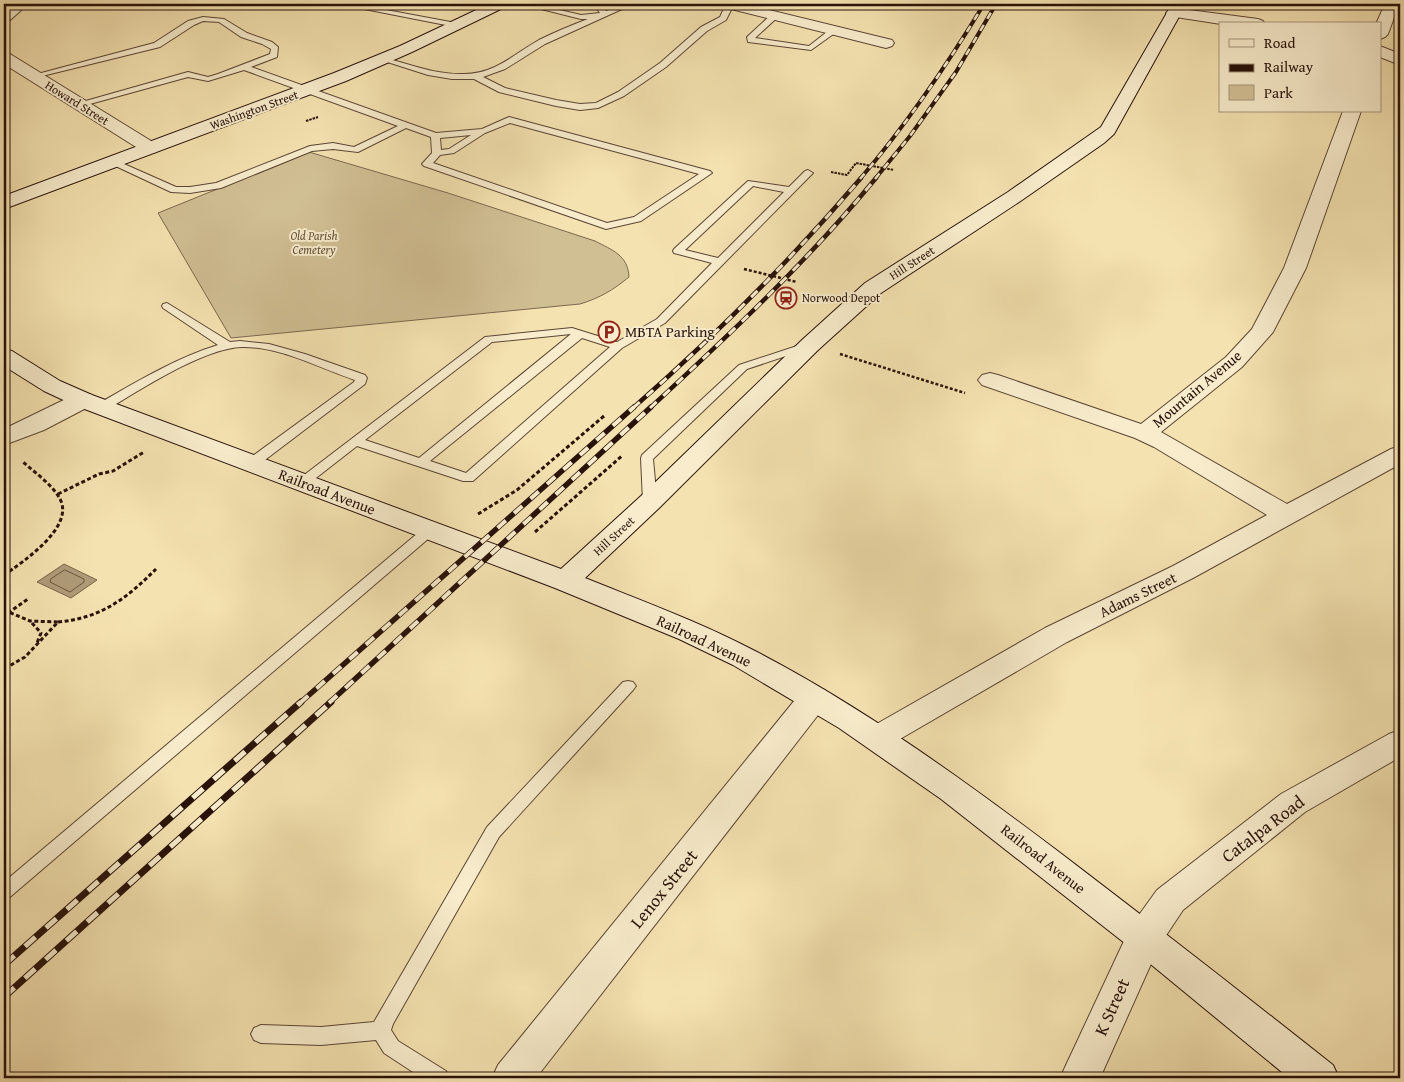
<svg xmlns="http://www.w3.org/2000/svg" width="1404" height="1082" font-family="'Gentium Book Plus',serif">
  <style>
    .green { fill: #d1bf94; stroke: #7c684f }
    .water { fill: #af9b78; stroke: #79644c }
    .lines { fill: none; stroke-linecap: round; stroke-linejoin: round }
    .shore { stroke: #6c5641; stroke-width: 1 }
    .lane-casing { stroke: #5b4634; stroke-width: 2 }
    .street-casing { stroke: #5b4634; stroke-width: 2 }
    .secondary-casing { stroke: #28120a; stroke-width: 2 }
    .path-far2 { stroke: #28120a; stroke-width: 2; stroke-dasharray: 2.5 1; stroke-linecap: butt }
    .path-far1 { stroke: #28120a; stroke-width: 2.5; stroke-dasharray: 3 2; stroke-linecap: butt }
    .path { stroke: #28120a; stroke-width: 3; stroke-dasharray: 4 2.5; stroke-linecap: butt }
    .lane { fill: #f8eccc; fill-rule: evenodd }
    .street { fill: #f8eccc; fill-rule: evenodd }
    .secondary { fill: #f8eccc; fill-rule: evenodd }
    .rail-far3-casing { stroke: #28120a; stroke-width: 4 }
    .rail-far2-casing { stroke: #28120a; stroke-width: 4.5 }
    .rail-far1-casing { stroke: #28120a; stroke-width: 5.5 }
    .rail-casing { stroke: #28120a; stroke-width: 7 }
    .rail-far3 { stroke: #f8eccc; stroke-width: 2.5; stroke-dasharray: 7; stroke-linecap: butt }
    .rail-far2 { stroke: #f8eccc; stroke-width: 3; stroke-dasharray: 9; stroke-linecap: butt }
    .rail-far1 { stroke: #f8eccc; stroke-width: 4; stroke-dasharray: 11; stroke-linecap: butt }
    .rail { stroke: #f8eccc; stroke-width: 5; stroke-dasharray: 14; stroke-linecap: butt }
    .labels { text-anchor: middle; stroke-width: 4; stroke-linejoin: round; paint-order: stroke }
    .far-street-label { font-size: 12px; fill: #28120a; stroke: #f8eccc }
    .far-park-label { font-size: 12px; font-style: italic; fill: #634f3a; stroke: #f8eccc }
    .far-poi-label { font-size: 12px; fill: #28120a; stroke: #f8eccc; text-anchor: start }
    .poi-label { font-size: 15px; fill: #28120a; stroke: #f8eccc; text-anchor: start }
    .street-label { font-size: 15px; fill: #28120a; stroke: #f8eccc }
    .near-street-label { font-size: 18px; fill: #28120a; stroke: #f8eccc }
  </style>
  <rect width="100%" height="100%" fill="#f4e2b0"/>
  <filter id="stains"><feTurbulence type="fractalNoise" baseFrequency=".004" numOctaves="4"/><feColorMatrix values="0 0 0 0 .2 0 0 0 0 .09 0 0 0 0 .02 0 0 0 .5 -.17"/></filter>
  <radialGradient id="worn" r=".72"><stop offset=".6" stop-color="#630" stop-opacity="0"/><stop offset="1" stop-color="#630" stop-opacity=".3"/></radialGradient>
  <path class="green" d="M309,152L448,193L595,241C612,250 628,255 629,277C613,290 600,298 580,304L231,338L158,213Z"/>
  <path class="water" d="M64,564L97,580L71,598L37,582Z"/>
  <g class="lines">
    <path class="shore" d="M65,570L84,579V582L70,592L50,582L51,579Z"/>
    <g class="lane-casing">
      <g id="lane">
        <path d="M339,4H354L456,23L460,25L456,27Z"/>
        <path d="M521,4H534L581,15L600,13L597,9L579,6L578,4L602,5L606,11L623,4H633L545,44L505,69L483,77L505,88L556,100L580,104L596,103L618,92L660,63L701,27L720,17L726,4H734L726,20L707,31L666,67L624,96L598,108L580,110L556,106L499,92L474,79H452L428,75L378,59L382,57C409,64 435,75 464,74C495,74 514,54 539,40C555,32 572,25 588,19H581Z"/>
        <path d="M773,13L780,15L755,38L809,46L832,28L839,30L811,50L748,42L747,37Z"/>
        <path d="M203,17L224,19L247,33L272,42L278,47L277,57L251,67L436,133L482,129L509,117L710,171L712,173L641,221L606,229L424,166L422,164L432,153L431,137L406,128L358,152L333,149L312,151L221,188L190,193L171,192L107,162L109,160H115L176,187H190L216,183L310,146L333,143L354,147L398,126L244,70L208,81L188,77L79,107L75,104L188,72L208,77L218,74L270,54L271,49L262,44L241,37L219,22L203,21L194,25L160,47L34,78L30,76L154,43L188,21ZM510,123L699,174L634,217L607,223L433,163L440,155L454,153L485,133ZM471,135L449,149L441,150L440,138Z"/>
        <path d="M808,170L813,173L811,175L665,323L622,348L473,481H463L357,446L307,485L302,486L295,482L485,337L572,328L617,342L657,319L712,263L674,253L673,251L674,249L748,181L789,187L805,171ZM753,186L784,192L718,258L685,250ZM571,334L419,458L365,440L492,342ZM582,338L610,347L466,473L430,461Z"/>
        <path d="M167,303L230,342L240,341L269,344L305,354L365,375L367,378L365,384L257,466H247L246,463L247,460L354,382L355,380C319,368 280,346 241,347C202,349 140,390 106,410H98L96,407L98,404C136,382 176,358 218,345L163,308L162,306L163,304Z"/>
        <path d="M806,343L812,346L810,348L747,369L653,459L657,502L650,506L645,505L643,502L641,458L642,455L739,365Z"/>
        <path d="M430,526L437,530L435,533L10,897L4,899V882L425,527Z"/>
        <path d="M628,681L633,682L636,686L633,690L499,837L393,1024L391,1030L398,1041L446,1071L449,1078H422L384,1053L376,1040L321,1045L261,1043L254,1040L251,1034L254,1028L261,1025L321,1027L374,1022L487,827L623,682Z"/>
      </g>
    </g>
    <g class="street-casing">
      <g id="street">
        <path d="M12,4H28L9,21L4,22V11Z"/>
        <path d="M721,4H745L892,40L894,43L892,46L886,48L723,7Z"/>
        <path d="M1385,4H1399L1388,34L1385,37L1380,39V24H1376Z"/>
        <path d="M1174,8L1258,19L1263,21L1265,24H1221L1169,16L1166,13L1169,10Z"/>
        <path d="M1380,46L1400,54V65L1380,57Z"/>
        <path d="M4,52L10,54L156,144L159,148L156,152L150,153L144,152L4,64Z"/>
        <path d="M1343,111H1361L1306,268L1273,332L1242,367L1161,432L1287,504L1391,449L1400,446V464L1193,578L1067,642L888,746L877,750L866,746L861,738L866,730L1045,628L1173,566L1267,515L1154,447L1135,438L982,385L978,380L982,375L990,373L998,375L1141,424L1226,357L1252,329L1284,268Z"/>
        <path d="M83,393L92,395L95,400L92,405L44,430L4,445V429L74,395Z"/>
        <path d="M814,687L825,690L830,698L825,706L536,1078H492L498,1065L803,690Z"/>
        <path d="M1400,730V757L1305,812L1183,910L1159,946L1100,1078H1060L1131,926L1157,890L1281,794L1389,734Z"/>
      </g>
    </g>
    <g class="secondary-casing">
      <g id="secondary">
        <path d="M489,4H507L505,7L412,52L346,81L4,209V196L334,73L400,46Z"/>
        <path d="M1172,4H1186L1114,134L1104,143L1022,200L881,293L818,350L659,508L585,578C642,601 700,622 755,651C863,707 962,779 1059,852C1151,922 1242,993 1333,1065L1339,1078H1289L1131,948L941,799L839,728L733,665L679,639L555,588L74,405L44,391L4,366V349L12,351L60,381L92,395L561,569L641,496L802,340L865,283L1008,192L1101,127Z"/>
      </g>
    </g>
    <g class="path-far2">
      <path d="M306,121L318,117"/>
      <path d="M831,172L847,175L856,163L894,170"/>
    </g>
    <g class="path-far1">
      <path d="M744,269L797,282"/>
      <path d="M840,354L965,393"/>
    </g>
    <g class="path">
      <path d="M58,494L99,474L113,471L144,452"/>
      <path d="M478,514L517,490L604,416"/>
      <path d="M535,532L623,455"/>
      <path d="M4,575C23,562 75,527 60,499C52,484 35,473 22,461"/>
      <path d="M4,610L30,621L58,622L25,657L4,669"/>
      <path d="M8,613L28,599"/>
      <path d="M58,622C101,618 126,599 156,569"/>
      <path d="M32,623L41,633L37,643"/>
    </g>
    <use href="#lane" class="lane"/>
    <use href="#street" class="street"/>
    <use href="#secondary" class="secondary"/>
    <g class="rail-far3-casing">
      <g id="rail-far3">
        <path d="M860,179C907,124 947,65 984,4"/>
        <path d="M875,179L910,136L956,72L996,4"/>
      </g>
    </g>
    <g class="rail-far2-casing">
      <g id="rail-far2">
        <path d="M633,408C714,337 791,260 861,178"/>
        <path d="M650,408C729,335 808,261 876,178"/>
      </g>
    </g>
    <g class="rail-far1-casing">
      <g id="rail-far1">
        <path d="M300,703L634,407"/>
        <path d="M329,703L651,407"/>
      </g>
    </g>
    <g class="rail-casing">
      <g id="rail">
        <path d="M4,965L301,702"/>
        <path d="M4,997L331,702"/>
      </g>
    </g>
    <use href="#rail-far3" class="rail-far3"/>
    <use href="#rail-far2" class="rail-far2"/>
    <use href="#rail-far1" class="rail-far1"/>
    <use href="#rail" class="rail"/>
  </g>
  <defs>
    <g id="station-ring" transform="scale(1.125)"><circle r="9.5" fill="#f8eccc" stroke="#8f2418" stroke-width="1.5"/><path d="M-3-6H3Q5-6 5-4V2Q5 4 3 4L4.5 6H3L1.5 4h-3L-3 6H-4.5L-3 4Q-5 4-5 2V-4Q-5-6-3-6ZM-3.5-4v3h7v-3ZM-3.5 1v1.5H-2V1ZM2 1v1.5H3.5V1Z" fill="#8f2418"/></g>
    <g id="parking-ring" transform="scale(1.125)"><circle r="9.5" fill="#f8eccc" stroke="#8f2418" stroke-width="1.5"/><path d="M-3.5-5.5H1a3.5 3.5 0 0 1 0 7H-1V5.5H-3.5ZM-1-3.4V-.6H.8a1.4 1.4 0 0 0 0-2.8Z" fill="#8f2418"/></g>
  </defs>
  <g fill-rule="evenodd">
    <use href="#station-ring" x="786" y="298"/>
    <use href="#parking-ring" x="609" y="332"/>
  </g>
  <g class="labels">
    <g class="far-street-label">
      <text transform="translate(77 103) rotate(32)" y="4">Howard Street</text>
      <text transform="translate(254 110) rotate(-20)" y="4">Washington Street</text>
      <text transform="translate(912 263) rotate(-33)" y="4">Hill Street</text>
      <text transform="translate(614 536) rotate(-43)" y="4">Hill Street</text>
    </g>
    <g class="far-park-label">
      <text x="314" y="240">Old Parish<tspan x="314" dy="14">Cemetery</tspan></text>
    </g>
    <g class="far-poi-label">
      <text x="802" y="302">Norwood Depot</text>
    </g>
    <g class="poi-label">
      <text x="625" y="337">MBTA Parking</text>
    </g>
    <g class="street-label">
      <text transform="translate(1197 389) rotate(-40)" y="5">Mountain Avenue</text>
      <text transform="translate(327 492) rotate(21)" y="5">Railroad Avenue</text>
      <text transform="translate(1138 595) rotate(-26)" y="5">Adams Street</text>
      <text transform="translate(704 641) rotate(25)" y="5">Railroad Avenue</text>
      <text transform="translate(1043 859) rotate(38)" y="5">Railroad Avenue</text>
    </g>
    <g class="near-street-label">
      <text transform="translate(1263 829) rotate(-37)" y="6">Catalpa Road</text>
      <text transform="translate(664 889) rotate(-51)" y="6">Lenox Street</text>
      <text transform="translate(1112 1007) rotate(-66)" y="6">K Street</text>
    </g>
  </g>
  <rect width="1404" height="1082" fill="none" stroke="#f4e2b0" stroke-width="20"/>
  <rect x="5" y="5" width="1394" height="1072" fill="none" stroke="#28120a" stroke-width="2.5"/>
  <rect x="10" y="10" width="1384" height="1062" fill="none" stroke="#28120a"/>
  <rect x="1219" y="22" width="162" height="90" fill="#f8eccc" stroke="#a5957e"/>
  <rect x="1229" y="39" width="25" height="8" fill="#f8eccc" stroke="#a5957e"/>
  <text x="1264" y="48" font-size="15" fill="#28120a">Road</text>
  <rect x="1229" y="64" width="25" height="8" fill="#28120a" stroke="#a5957e"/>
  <text x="1264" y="72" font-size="15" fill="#28120a">Railway</text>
  <rect x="1229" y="85" width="25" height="15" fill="#d1bf94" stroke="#a5957e"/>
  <text x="1264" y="98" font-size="15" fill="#28120a">Park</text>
  <rect width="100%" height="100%" filter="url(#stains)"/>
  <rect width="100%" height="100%" fill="url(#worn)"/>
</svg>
